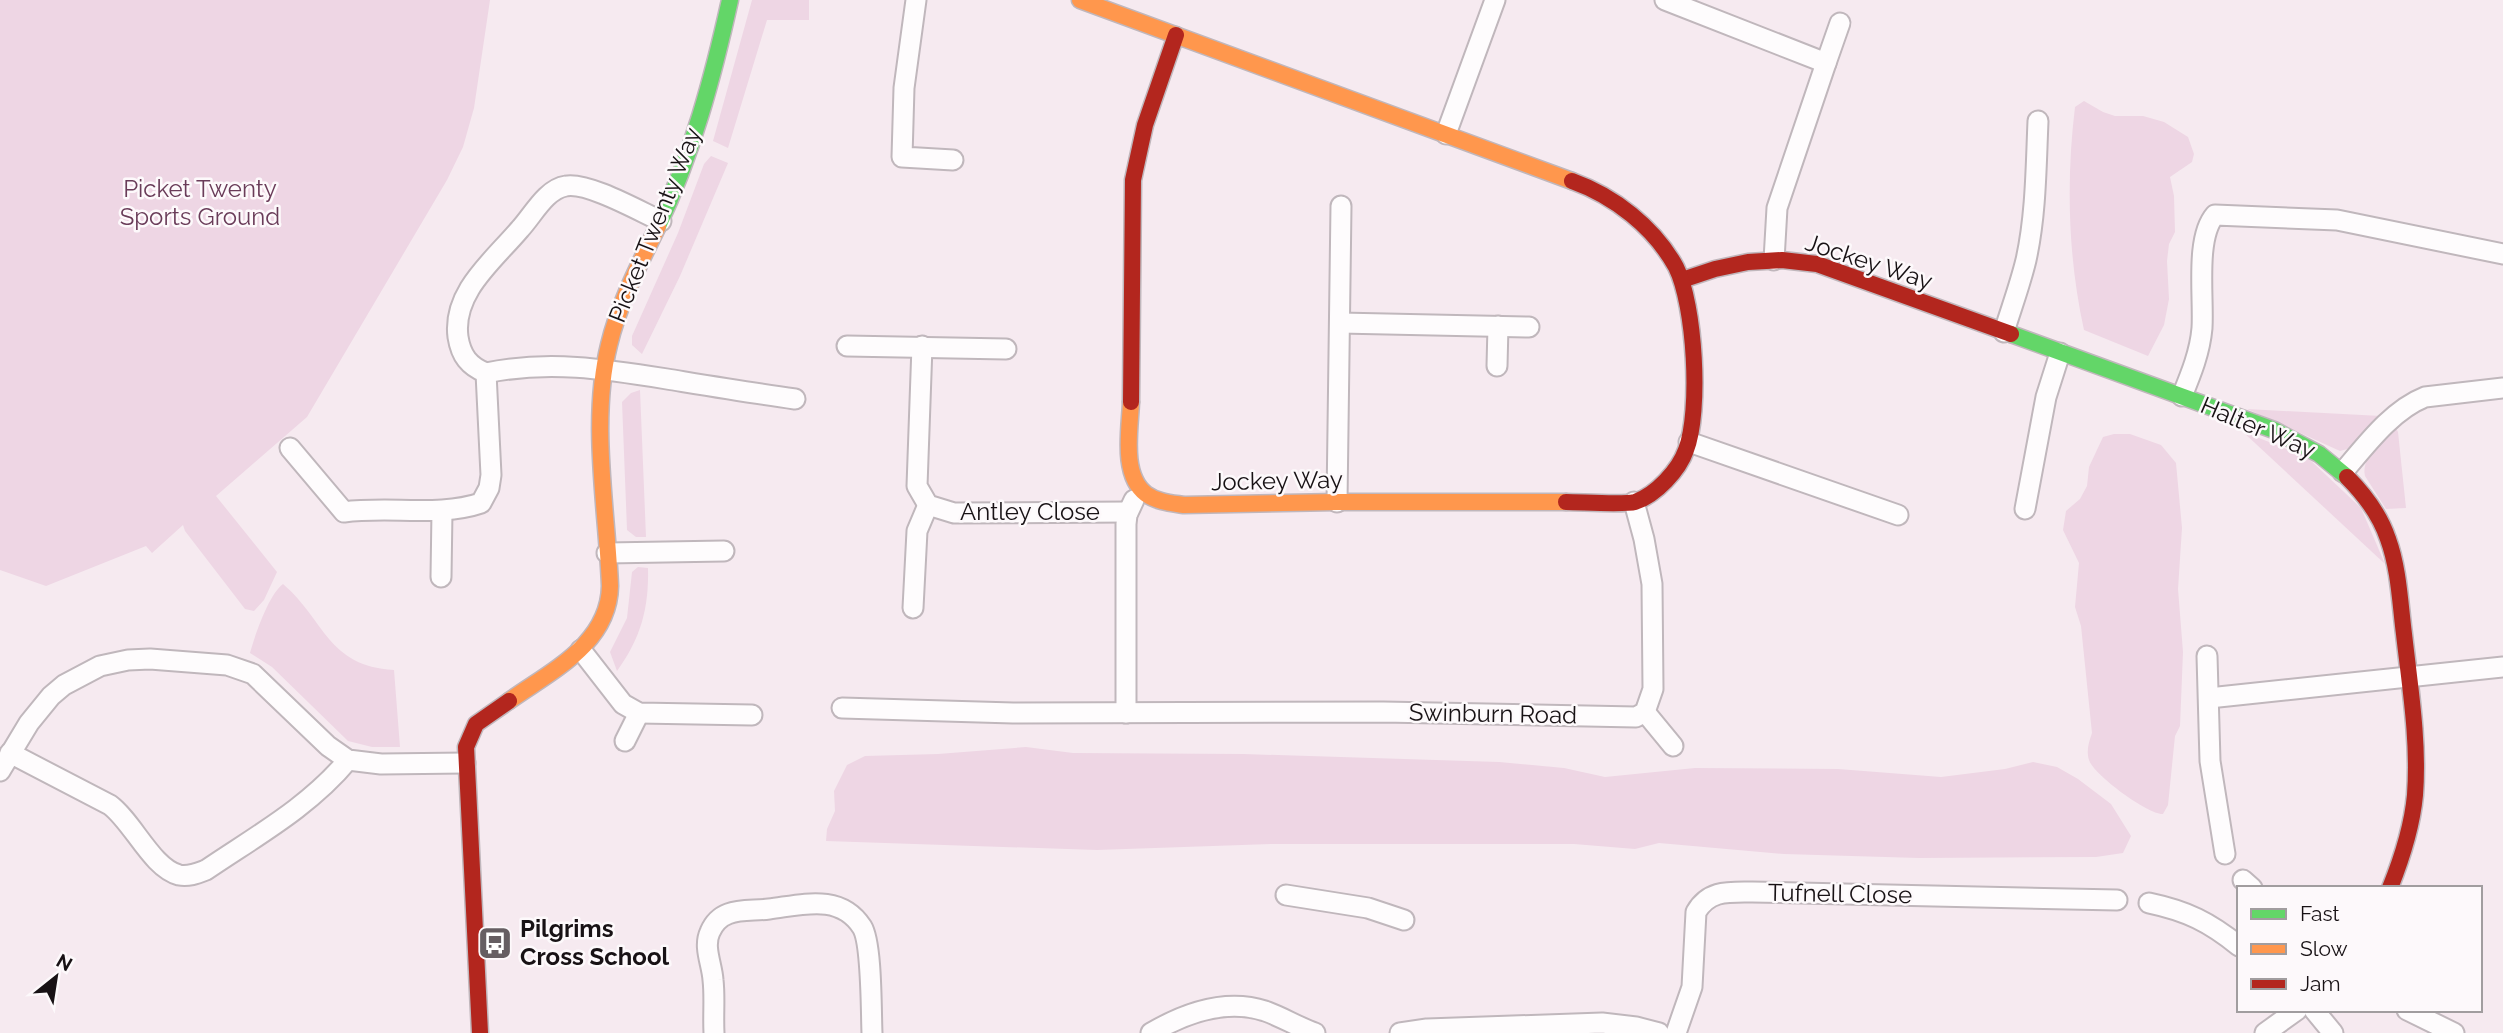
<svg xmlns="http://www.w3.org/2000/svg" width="2503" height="1033" font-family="Raleway,sans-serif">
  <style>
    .green { fill: #eed6e4 }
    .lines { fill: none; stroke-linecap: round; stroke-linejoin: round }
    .street-casing { stroke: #c0b7bc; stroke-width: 23 }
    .fast-casing { stroke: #c0b7bc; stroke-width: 19 }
    .slow-casing { stroke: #c0b7bc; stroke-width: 19 }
    .jam-casing { stroke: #c0b7bc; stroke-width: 19 }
    .street { stroke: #fefcfd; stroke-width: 19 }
    .fast { stroke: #63d668; stroke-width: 16 }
    .slow { stroke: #ff974d; stroke-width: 16 }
    .jam { stroke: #b3261e; stroke-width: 16 }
    .labels { text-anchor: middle; stroke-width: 5; stroke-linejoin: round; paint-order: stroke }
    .park-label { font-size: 24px; fill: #6a3c59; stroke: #fdf9fb }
    .street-label { font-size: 24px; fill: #181215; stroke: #fdf9fb }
    .poi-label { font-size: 24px; font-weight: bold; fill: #181215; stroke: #fdf9fb; text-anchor: start }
  </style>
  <rect width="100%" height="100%" fill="#f6eaf0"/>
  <g class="green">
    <path d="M0,0H490L474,108L463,147L447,180L307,417L216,496L277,572L264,600L254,611L245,609L185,531L183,525L152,553L146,546L46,586L0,570Z"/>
    <path d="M752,0H809V20H767L728,148L713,141Z"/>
    <path d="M2084,101L2103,112L2115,116H2143L2164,122L2188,137L2194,154L2192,162L2170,177L2174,196L2175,232L2169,244L2167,261L2169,299L2164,325L2148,356L2084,330C2068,258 2066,180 2075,107Z"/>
    <path d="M711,156L728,163L680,276L642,354L632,345V336L678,233L704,164Z"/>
    <path d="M640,390L646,537H636L627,530L622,402L631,393Z"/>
    <path d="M2247,409L2381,416L2351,448L2340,451Z"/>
    <path d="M2396,428L2398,432L2406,508L2386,509L2365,476C2361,456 2383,441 2396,428Z"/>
    <path d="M2242,431L2308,458L2361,508L2385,564Z"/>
    <path d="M2114,434H2130L2161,445L2176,463L2182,528L2178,589L2183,652L2180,726L2175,736L2168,805L2163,814C2148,815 2093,774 2089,760C2086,750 2089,742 2092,733L2081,626L2075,607L2079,563L2063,530L2066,511L2080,499L2087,486L2089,467L2103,437Z"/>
    <path d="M638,567L648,568C649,608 641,638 617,671L610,652L627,618L632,572Z"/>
    <path d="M283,584C325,620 327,666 394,670L400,747H372L348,741L272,667L250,653C255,635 269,594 283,584Z"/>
    <path d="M1026,747L1073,753L1244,754L1499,762L1564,768L1605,777L1695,768L1838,769L1941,777L2005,769L2033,762L2057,767L2078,779L2111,804L2131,836L2123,853L2096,857L1919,858L1784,854L1659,843L1635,849L1574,844H1271L1097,850L826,841L827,829L835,811L834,791L847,765L865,756L938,754Z"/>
  </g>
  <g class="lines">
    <g class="street-casing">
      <g id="street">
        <path d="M916,0L904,88L902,157L953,160"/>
        <path d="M1665,0L1826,63L1777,208L1774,260"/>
        <path d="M1826,63L1840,23"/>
        <path d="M1446,134L1495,0"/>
        <path d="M1340,323L1529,327"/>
        <path d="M2004,332C2011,309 2020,285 2026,260C2036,215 2036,167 2038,121"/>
        <path d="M847,346L1006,349"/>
        <path d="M922,346L917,486L928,505L954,513L1128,512"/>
        <path d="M1497,366L1498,326"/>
        <path d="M486,373C548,360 605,369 667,379C710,386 752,393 795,399"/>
        <path d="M2182,396C2191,374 2200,352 2202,328C2204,297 2195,238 2215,215L2337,220L2503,254"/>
        <path d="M1689,442L1898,515"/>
        <path d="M290,448L344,512C389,506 440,517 481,503L489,488L491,475L486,373C469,366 461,356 458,337C452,292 494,260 520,229C533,215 546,189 566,186C588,182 639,211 661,221"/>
        <path d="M2343,472C2366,445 2392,410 2425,397L2503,388"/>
        <path d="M1337,502L1341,206"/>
        <path d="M2025,509L2046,397L2060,353"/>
        <path d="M607,553L724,551"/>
        <path d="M441,577L442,511"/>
        <path d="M913,608L917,531L928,505"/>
        <path d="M581,650L623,704L639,713L752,715"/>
        <path d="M2207,656L2210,761L2225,854"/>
        <path d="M2209,698L2503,667"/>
        <path d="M842,708L1013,713L1383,712L1636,717L1645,712L1653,689L1652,584L1644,539L1634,502"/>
        <path d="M1645,712L1673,746"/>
        <path d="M1126,713V524L1127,515L1134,500"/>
        <path d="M625,741L639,713"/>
        <path d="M10,753L110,805C133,822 152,868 179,875C189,877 198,873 206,870C256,836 309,807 348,760"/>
        <path d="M0,771L29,723L51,696L64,685L100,666L128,660L150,659L227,665L253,674L328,746L348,760L381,764L465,763"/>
        <path d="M2243,880L2252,888"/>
        <path d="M1286,895L1368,908L1404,920"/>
        <path d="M2149,903C2187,911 2209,922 2239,946"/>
        <path d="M2314,1010L2333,1033"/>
        <path d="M2407,1010L2454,1033"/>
        <path d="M714,1033C713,1015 715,997 713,980C712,964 703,947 710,932C721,906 746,912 769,909C802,905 840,893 862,927C872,943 871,1011 872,1033"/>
        <path d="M1151,1033C1185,1013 1225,998 1265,1011C1282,1017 1298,1027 1315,1033"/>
        <path d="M1400,1033L1427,1029L1602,1023L1636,1027L1659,1033"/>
        <path d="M1676,1033L1692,987L1696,912C1709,890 1728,892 1752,892L2117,900"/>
        <path d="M2265,1033L2297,1010"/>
      </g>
    </g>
    <g class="fast-casing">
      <g id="fast">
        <path d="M658,226C692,155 713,77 730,0"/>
        <path d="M2011,334L2274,430L2319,454L2347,477"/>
      </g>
    </g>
    <g class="slow-casing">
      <g id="slow">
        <path d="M1080,0L1572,181"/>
        <path d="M1131,402C1130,429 1121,475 1146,494C1157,502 1171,503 1184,505L1337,502H1566"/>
        <path d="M509,701C551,671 609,644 610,586C607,509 590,421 609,345C619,303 639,265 658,226"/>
      </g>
    </g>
    <g class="jam-casing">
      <g id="jam">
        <path d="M1682,280L1715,269L1748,262L1782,260L1817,264L2011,334"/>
        <path d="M1131,402L1133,180L1145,125L1176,35"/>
        <path d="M2347,477C2365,495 2380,515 2388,539C2399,569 2400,603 2404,634C2410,687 2419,741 2415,795C2412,828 2402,858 2390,888"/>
        <path d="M1566,502C1581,502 1623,505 1635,502C1656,495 1679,470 1686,450C1701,411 1695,305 1676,267C1654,227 1614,196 1572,181"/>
        <path d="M480,1033L466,747L476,724L509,701"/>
      </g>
    </g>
    <use href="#street" class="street"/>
    <use href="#fast" class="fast"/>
    <use href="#slow" class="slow"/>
    <use href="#jam" class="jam"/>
  </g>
  <defs>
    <g id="bus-square" transform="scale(1.75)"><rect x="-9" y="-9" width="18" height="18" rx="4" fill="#665e62" stroke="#fdf9fb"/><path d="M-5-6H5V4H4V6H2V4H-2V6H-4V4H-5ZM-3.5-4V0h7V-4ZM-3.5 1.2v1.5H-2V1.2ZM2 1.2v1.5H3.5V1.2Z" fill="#fff"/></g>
  </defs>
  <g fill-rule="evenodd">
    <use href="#bus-square" x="495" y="943"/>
  </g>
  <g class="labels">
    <g class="park-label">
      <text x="200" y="197">Picket Twenty<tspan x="200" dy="28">Sports Ground</tspan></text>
    </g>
    <g class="street-label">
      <text transform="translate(655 225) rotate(-68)" y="8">Picket Twenty Way</text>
      <text transform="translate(1869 262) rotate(18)" y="8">Jockey Way</text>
      <text transform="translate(2258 428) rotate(23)" y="8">Halter Way</text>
      <text transform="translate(1277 481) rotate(-1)" y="8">Jockey Way</text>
      <text x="1030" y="520">Antley Close</text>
      <text transform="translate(1493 714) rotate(1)" y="8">Swinburn Road</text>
      <text transform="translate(1840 894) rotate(1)" y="8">Tufnell Close</text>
    </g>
    <g class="poi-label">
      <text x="520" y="937">Pilgrims<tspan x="520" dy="28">Cross School</tspan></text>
    </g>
  </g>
  <rect x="2237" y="886" width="245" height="126" fill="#fdf9fb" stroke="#a19d9f" stroke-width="2"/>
  <rect x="2251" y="909" width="35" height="10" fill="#63d668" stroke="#a19d9f" stroke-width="2"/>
  <text x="2300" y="921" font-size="21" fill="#181215">Fast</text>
  <rect x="2251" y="944" width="35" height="10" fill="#ff974d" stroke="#a19d9f" stroke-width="2"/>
  <text x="2300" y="956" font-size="21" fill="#181215">Slow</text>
  <rect x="2251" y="979" width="35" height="10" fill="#b3261e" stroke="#a19d9f" stroke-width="2"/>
  <text x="2300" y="991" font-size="21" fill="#181215">Jam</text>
  <g transform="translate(56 977) rotate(30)" stroke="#fdf9fb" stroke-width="5" paint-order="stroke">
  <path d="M0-5L12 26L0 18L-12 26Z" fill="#181215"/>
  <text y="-10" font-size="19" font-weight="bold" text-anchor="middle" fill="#181215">N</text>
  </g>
</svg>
